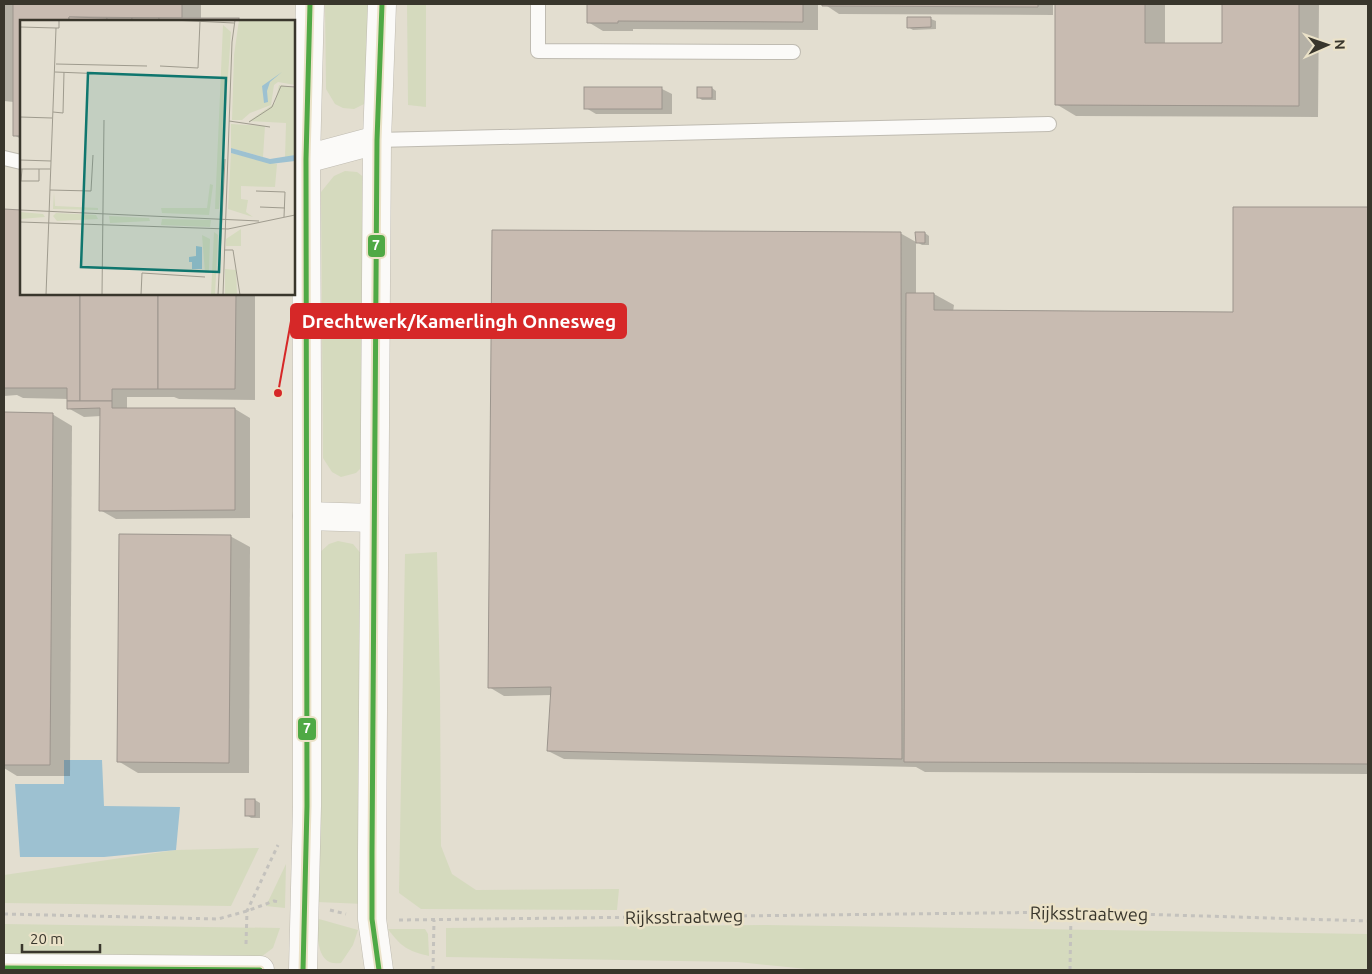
<svg xmlns="http://www.w3.org/2000/svg" width="1372" height="974" font-family="Ubuntu,sans-serif">
  <style>
    .green { fill: #d5dabe }
    .water { fill: #9dc1d1 }
    .shadow { fill: #0003 }
    .building { fill: #c8bbb1; stroke: #9c958d }
    .lines { fill: none; stroke-linecap: round; stroke-linejoin: round }
    .service-casing { stroke: #bfbbb1; stroke-width: 16 }
    .minor-casing { stroke: #bfbbb1; stroke-width: 29 }
    .tertiary-casing { stroke: #bfbbb1; stroke-width: 29 }
    .secondary-casing { stroke: #bfbbb1; stroke-width: 29 }
    .path { stroke: #c4c2bd; stroke-width: 3; stroke-dasharray: 4 4; stroke-linecap: butt }
    .service { stroke: #fbfaf8; stroke-width: 14 }
    .minor { stroke: #fbfaf8; stroke-width: 28 }
    .tertiary { stroke: #fbfaf8; stroke-width: 28 }
    .secondary { stroke: #fbfaf8; stroke-width: 28 }
    .bus-1-casing { stroke: #ebe2c8; stroke-width: 9 }
    .bus-1 { stroke: #4fa945; stroke-width: 5 }
    .labels { text-anchor: middle; stroke-width: 5; stroke-linejoin: round; paint-order: stroke }
    .street-label { font-size: 18px; fill: #39362c; stroke: #ebe2c8 }
    .inset-road { fill: none; stroke: #9f9b8e; stroke-width: 1 }
    .view { fill: #0f766e; fill-opacity: 0.15; stroke: #0f766e; stroke-width: 2.5 }
    .inset-edge { fill: none; stroke: #39362c; stroke-width: 2.5 }
    .leader { fill: none; stroke: #d62828; stroke-width: 2 }
    .callout-dot { fill: #d62828; stroke: #ebe2c8; stroke-width: 2 }
    .callout { fill: #d62828; stroke: #d62828; stroke-width: 2 }
    .callout-label { font-size: 19px; text-anchor: middle; font-weight: bold; fill: #fff }
    .line-badge { stroke: #ebe2c8; stroke-width: 2 }
    .badge-label { font-size: 14px; text-anchor: middle; font-weight: bold; fill: #fff }
  </style>
  <rect width="100%" height="100%" fill="#e3ded0"/>
  <g class="green">
    <path d="M325,4H375L366,103L354,109L343,108L335,104L326,89Z"/>
    <path d="M407,4H426V107L408,105Z"/>
    <path d="M345,171L357,172L370,182L363,466L356,473L341,477L332,472L323,458L321,192L334,176Z"/>
    <path d="M338,541L353,544L363,556L364,904L317,902L316,556L329,544Z"/>
    <path d="M437,552L440,688L441,846L452,874L476,890L619,889L617,910L421,909L399,893L405,554Z"/>
    <path d="M259,848L231,906L4,903V875L176,850Z"/>
    <path d="M286,864L285,908L266,906Z"/>
    <path d="M319,919L358,930L353,945L341,963C316,967 318,937 317,920Z"/>
    <path d="M4,924L280,928L273,948L261,957L4,955Z"/>
    <path d="M766,925L1368,934V970H817L738,962L446,957V928Z"/>
    <path d="M388,929H425L428,934L429,956C408,951 401,947 388,929Z"/>
  </g>
  <path class="water" d="M64,760H102L104,806L180,807L176,850L104,857H20L15,784H64Z"/>
  <g class="shadow">
    <path d="M4,4H201V19L238,20L241,21H21V139L14,135V102L4,101Z"/>
    <path d="M588,4H818V30L633,29V31H603L588,22Z"/>
    <path d="M824,4H1053V15L839,14Z"/>
    <path d="M1057,4H1165V44L1223,45V4H1319L1318,117L1076,116L1056,104Z"/>
    <path d="M908,18L931,19L936,21V29L913,30L908,27Z"/>
    <path d="M712,88L716,91V100H702L698,97Z"/>
    <path d="M662,89L672,94V114H596L586,108Z"/>
    <path d="M1234,208H1368V774L925,772L916,767L564,759L548,751L552,695L504,696L489,687L900,233L916,242V294H934L954,305L953,312L1234,313Z"/>
    <path d="M4,211H21V294H255V400L179,399L174,397H127V410L235,409L250,418V518L116,519L100,510L101,416L84,417L68,408L69,399L23,398L17,395L4,396Z"/>
    <path d="M925,233L929,236V245H922L917,242Z"/>
    <path d="M4,414H52L72,426L70,776H17L4,768Z"/>
    <path d="M230,536L250,547L249,773H138L118,761Z"/>
    <path d="M255,800L260,803V818H251L247,815Z"/>
  </g>
  <g class="building">
    <path d="M13,4H182V18L69,17V21H21V136H13Z"/>
    <path d="M587,4H803V22L618,21V23H587Z"/>
    <path d="M822,4H1038V7L822,6Z"/>
    <path d="M1055,4H1145V43H1222V4H1299V106L1055,105Z"/>
    <path d="M69,17L107,18V21H69Z"/>
    <path d="M907,17H931V27L907,28Z"/>
    <rect x="107" y="18" width="25" height="3"/>
    <rect x="132" y="18" width="27" height="3"/>
    <rect x="159" y="18" width="80" height="3"/>
    <rect x="584" y="87" width="78" height="22"/>
    <rect x="697" y="87" width="15" height="11"/>
    <path d="M1233,207H1368V764L904,762L906,293H934V310L1233,312Z"/>
    <path d="M4,209L21,210V294H80V401H67V388H4Z"/>
    <path d="M492,230L901,232L902,759L547,751L551,687L488,688Z"/>
    <path d="M915,232H925V243H916Z"/>
    <path d="M80,294H158V389H112V401H80Z"/>
    <path d="M158,294H236L235,389H158Z"/>
    <path d="M67,401H112V408H235V510L99,511L100,408L67,409Z"/>
    <path d="M4,412L53,413L50,765H4Z"/>
    <path d="M119,534L231,535L229,763L117,762Z"/>
    <rect x="245" y="799" width="10" height="17"/>
  </g>
  <g class="lines">
    <g class="service-casing">
      <g id="service">
        <path d="M538,4V51L793,52"/>
        <path d="M377,140L1049,124"/>
        <path d="M4,158L21,162"/>
      </g>
    </g>
    <g class="minor-casing">
      <g id="minor">
        <path d="M294,159H306L377,140"/>
        <path d="M307,516L374,518"/>
      </g>
    </g>
    <g class="tertiary-casing">
      <g id="tertiary">
        <path d="M303,970L307,806V393L306,159L310,4"/>
        <path d="M379,970L372,919V853L377,140L382,4"/>
      </g>
    </g>
    <g class="secondary-casing">
      <path id="secondary" d="M4,968L260,970"/>
    </g>
    <g class="path">
      <path d="M330,910L346,914"/>
      <path d="M4,914L218,919L247,911L274,901L279,902"/>
      <path d="M399,920L1071,912L1368,921"/>
      <path d="M246,944L247,911L278,845"/>
      <path d="M433,970L434,920"/>
      <path d="M1070,970L1071,912"/>
    </g>
    <use href="#service" class="service"/>
    <use href="#minor" class="minor"/>
    <use href="#tertiary" class="tertiary"/>
    <use href="#secondary" class="secondary"/>
    <g class="bus-1-casing">
      <g id="bus-1">
        <path d="M4,968L260,970"/>
        <path d="M303,970L307,806L306,159L310,4"/>
        <path d="M379,970L372,919V853L377,140L382,4"/>
      </g>
    </g>
    <use href="#bus-1" class="bus-1"/>
  </g>
  <g class="labels">
    <g class="street-label">
      <text transform="translate(1089 914) rotate(1)" y="6">Rijksstraatweg</text>
      <text transform="translate(684 917) rotate(-1)" y="6">Rijksstraatweg</text>
    </g>
  </g>
  <g transform="translate(20 20)">
    <rect width="275" height="275" fill="#e3ded0"/>
    <path d="M219,0H275V65L258,62L254,65L251,85L230,93L222,100H212L214,35ZM203,5L211,12L199,189H195ZM259,65L275,68V135L265,139L266,103L229,101L255,83ZM211,104L245,106L243,137L211,128ZM211,133L257,144L255,167L221,166V179L228,180L226,192L233,197L208,189ZM190,164L193,165L189,195L142,193L141,188H187ZM34,172L35,186L78,188V190L33,189ZM0,192L23,194L25,197L0,199ZM36,193L76,195L78,199L37,201L33,196ZM89,196L129,198L130,201L90,203ZM142,199L191,200L190,207L141,205ZM221,209V226H206V219ZM194,212L198,215L195,275H191ZM182,215L190,219L189,253H185ZM205,249L216,250L217,275H205Z" fill="#d5dabe"/>
    <path d="M262,52L250,62L247,71L248,82L244,83L242,66ZM211,128L250,139L275,135V141L250,144L211,133ZM176,226L182,227V249H172V242H169V237L176,236Z" fill="#9dc1d1"/>
    <path class="inset-road" d="M152,0L214,3M0,7L36,8M36,44L127,46M140,46L178,48L180,1M35,52L86,54M33,92L43,93L44,52M0,97L32,98M209,101L250,107M229,102L252,87L261,66L275,67M0,140L31,141M0,149H30M2,149L1,161H19V149M30,170L71,171L73,135M236,171L265,172L264,197M240,187L265,188M0,190L239,201M0,202L208,209L275,195M204,230H213L220,275M26,275L36,8H39V0M82,275L84,100M121,275L122,253L185,257M198,275L205,139M203,275L212,22L215,0"/>
    <path class="view" d="M68,53L206,58L199,252L61,247Z"/>
    <rect width="275" height="275" class="inset-edge"/>
  </g>
  <path class="leader" d="M278 393L291 321"/>
  <circle class="callout-dot" cx="278" cy="393" r="5"/>
  <rect class="callout" x="291" y="304" width="335" height="34" rx="5"/>
  <g class="callout-label">
    <text x="459" y="328">Drechtwerk/Kamerlingh Onnesweg</text>
  </g>
  <g class="line-badge">
    <rect x="367" y="234" width="19" height="24" rx="5" fill="#4fa945"/>
    <rect x="297" y="717" width="20" height="24" rx="5" fill="#4fa945"/>
  </g>
  <g class="badge-label">
    <text x="376" y="250">7</text>
    <text x="307" y="733">7</text>
  </g>
  <rect width="1372" height="974" fill="none" stroke="#39362c" stroke-width="10"/>
  <g transform="translate(1327 45) rotate(88)" stroke="#ebe2c8" stroke-width="4" paint-order="stroke">
  <path d="M0-4L9 19L0 12L-9 19Z" fill="#39362c"/>
  <text y="-8" font-size="14" font-weight="bold" text-anchor="middle" fill="#39362c">N</text>
  </g>
  <path d="M22 944v8h78v-8" fill="none" stroke="#39362c" stroke-width="2.5"/>
  <text x="30" y="944" font-size="15" fill="#39362c" stroke="#ebe2c8" stroke-width="4" paint-order="stroke">20 m</text>
</svg>
